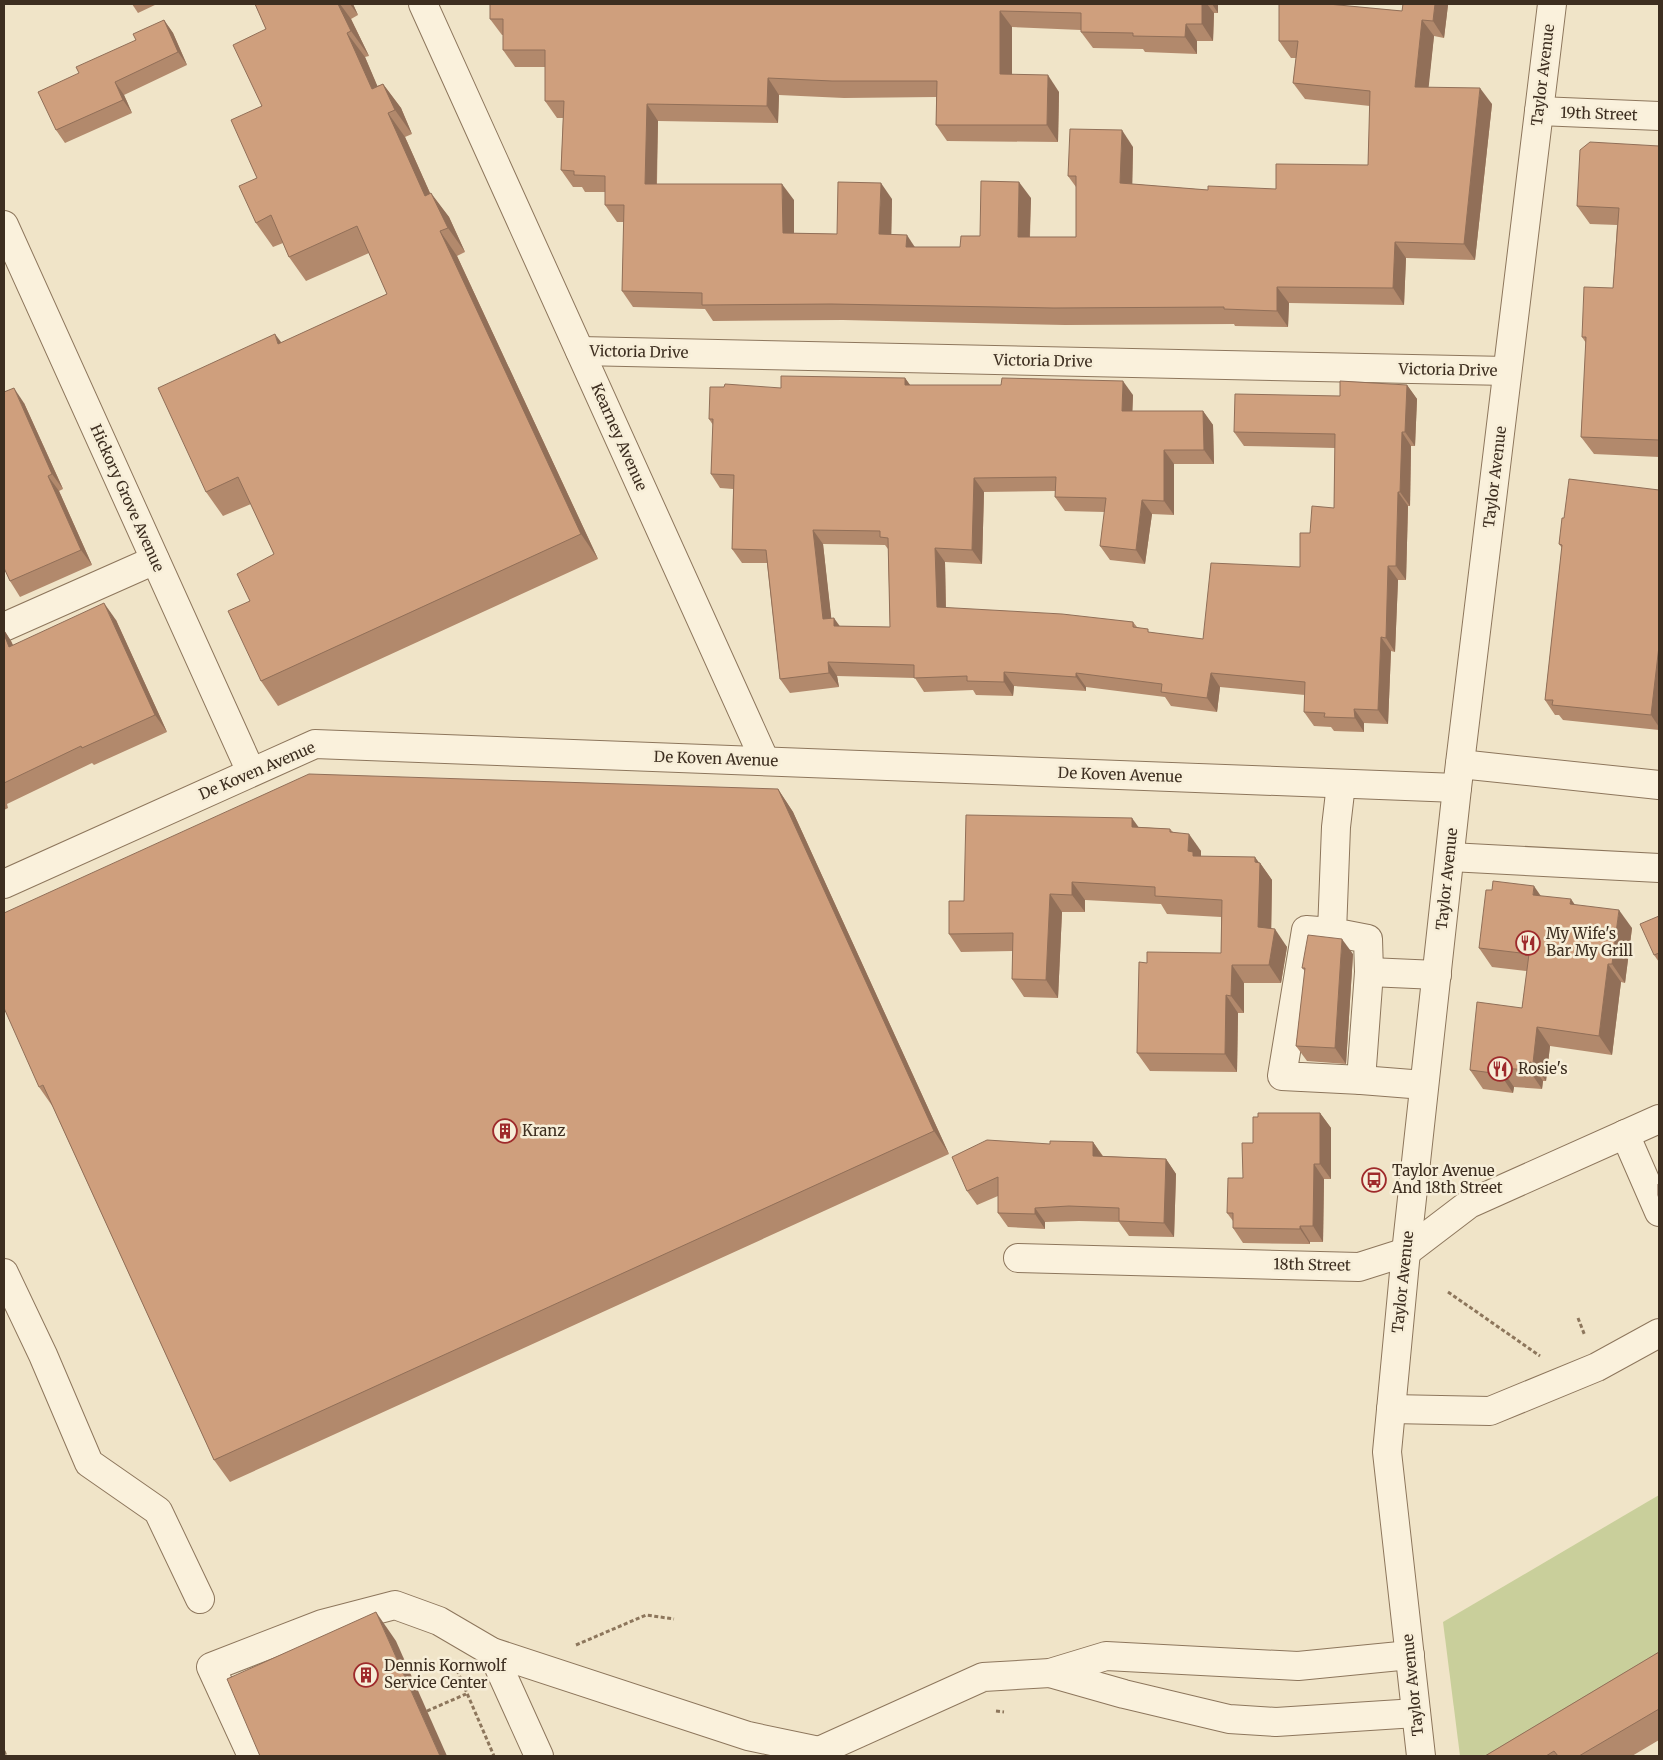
<svg xmlns="http://www.w3.org/2000/svg" width="1663" height="1760" font-family="Merriweather,serif">
  <style>
    .green { fill: #c9cf9b }
    .lines { fill: none; stroke-linecap: round; stroke-linejoin: round }
    .minor-casing { stroke: #8d765c; stroke-width: 30 }
    .path { stroke: #8d765c; stroke-width: 3; stroke-dasharray: 4 2.5; stroke-linecap: butt }
    .minor { stroke: #faf1dc; stroke-width: 28 }
    .wall { fill: #b2896c; fill-rule: evenodd }
    .shaded-wall { fill: #916f58 }
    .building { fill: #cf9f7d; stroke: #916f58; fill-rule: evenodd }
    .labels { text-anchor: middle; stroke-width: 5; stroke-linejoin: round; paint-order: stroke }
    .street-label { font-size: 15px; fill: #3d2e20; stroke: #f7eed8 }
    .poi-label { font-size: 15px; fill: #3d2e20; stroke: #f7eed8; text-anchor: start }
  </style>
  <rect width="100%" height="100%" fill="#f0e4c8"/>
  <path class="green" d="M1659,1495V1684L1539,1756H1460L1443,1622Z"/>
  <g class="lines">
    <g class="minor-casing">
      <g id="minor">
        <path d="M423,4L765,761"/>
        <path d="M1539,111L1659,116"/>
        <path d="M4,225L251,772"/>
        <path d="M580,351L1507,371"/>
        <path d="M4,627L155,560"/>
        <path d="M1460,764L1659,785"/>
        <path d="M1450,857L1659,868"/>
        <path d="M4,884L315,744L1457,788"/>
        <path d="M1332,932L1306,930L1282,1076L1361,1080L1369,972L1368,939L1332,932L1336,827L1341,784"/>
        <path d="M1369,972L1437,975"/>
        <path d="M1361,1080L1424,1085"/>
        <path d="M1625,1134L1659,1212"/>
        <path d="M1018,1258L1359,1267L1406,1252L1469,1204L1659,1119"/>
        <path d="M4,1273L43,1355L89,1463L158,1511L200,1599"/>
        <path d="M1391,1409L1490,1411L1597,1367L1659,1333"/>
        <path d="M492,1652L539,1756"/>
        <path d="M1050,1673L1124,1694L1229,1719L1276,1722L1416,1713"/>
        <path d="M252,1756L211,1667L322,1624L395,1605L439,1621L492,1652L748,1736L819,1751"/>
        <path d="M808,1756L983,1677L1050,1673L1106,1656L1298,1666L1410,1655"/>
        <path d="M1421,1756L1387,1452L1405,1262L1457,788L1552,4"/>
      </g>
    </g>
    <g class="path">
      <path d="M1448,1292L1540,1356"/>
      <path d="M1578,1318L1585,1336"/>
      <path d="M576,1645L646,1615L674,1619"/>
      <path d="M457,1670L494,1756"/>
      <path d="M427,1711L466,1694"/>
      <path d="M996,1711L1004,1712"/>
      <path d="M4,1751L6,1756"/>
    </g>
    <use href="#minor" class="minor"/>
  </g>
  <g class="wall">
    <path d="M132,4H157L138,13Z"/>
    <path d="M255,4H353L358,15L351,19L369,56L365,57L377,86L383,84L401,108L412,134L405,137L430,193L449,217L465,252L457,256L598,559L278,706L261,681L250,601L274,554L251,504L223,516L206,492L282,343L387,294L369,253L306,281L289,257L283,243L273,247L256,223L257,178L266,29Z"/>
    <path d="M490,4H1218V13H1214L1213,41H1197V54L1145,52L1143,49L1093,48L1081,32V30L1012,27V74L1059,92L1058,142L947,141L936,125V97L844,98L779,95L778,123L658,121L657,184L794,200V233L837,234L892,199L891,235L915,247H960L980,236L1031,198L1030,237H1076V187L1068,176L1133,147L1132,184L1208,190L1276,189L1368,165L1370,106L1305,99L1293,83L1296,58H1291L1279,41V4H1336V5L1402,11L1403,4H1447L1448,5L1444,38L1434,36L1428,87L1492,104L1475,260L1406,258L1404,305L1289,303L1288,327L1235,326L1234,324L1065,325L843,320L713,321L705,309L633,307L622,291L624,222H617L605,205V192H585L582,187H573L561,170L563,118H557L545,101V67H515L503,50V35H502L490,19Z"/>
    <path d="M164,20L173,33L187,65L124,95L132,113L65,143L56,130L136,40Z"/>
    <path d="M1659,146V457L1594,454L1581,437L1586,343L1582,337L1613,288L1617,225L1590,224L1577,206Z"/>
    <path d="M905,378L910,385L1133,395L1132,411H1203L1213,425L1214,464H1174V515L1152,514L1145,564L1110,560L1100,546L1105,512L1065,511L1055,497V491L984,492L982,564L945,562L946,608L1133,622L1137,627L1151,633L1203,639L1300,567L1310,533L1334,508L1335,448L1244,446L1234,432L1340,396L1407,385L1417,399L1415,446H1411L1410,506H1408L1406,580H1398L1395,652L1391,651L1388,724L1364,723V732L1334,731L1331,727L1314,726L1304,712L1305,695L1220,687L1217,712L1171,706L1165,697L1086,687V691L1014,686L1013,696L976,695L973,690L924,692L915,678L837,676L839,687L790,693L780,679L767,563H742L732,549L733,489L720,488L711,474L713,425L709,419ZM823,544L885,545L888,549L890,627L839,626L831,618Z"/>
    <path d="M24,403L63,489L59,491L92,565L20,597L10,581Z"/>
    <path d="M1659,490V730L1563,720L1559,715H1555L1545,700L1562,548L1559,544L1564,518Z"/>
    <path d="M116,620L167,732L94,765L92,763L7,804L8,808L4,810V630L11,641L13,645Z"/>
    <path d="M778,789L793,812L949,1154L230,1482L214,1460L53,1107L39,1087Z"/>
    <path d="M1139,827L1170,829L1173,832L1201,851V857L1260,863L1272,880L1271,929L1287,947L1281,983H1244V1013H1238L1237,1072L1150,1071L1137,1053L1147,963L1221,953V917L1167,914L1161,904L1085,900V912H1062L1058,998L1024,997L1012,979L1013,951L961,952L949,934L964,901Z"/>
    <path d="M1541,896L1574,905L1632,928L1625,983L1621,982L1612,1055L1550,1046L1546,1081H1543L1542,1089L1514,1087L1513,1093L1483,1089L1470,1070L1522,1008L1527,971L1492,967L1479,948Z"/>
    <path d="M1659,916V962L1654,955Z"/>
    <path d="M1353,954L1346,1064L1307,1061L1296,1046L1305,971L1302,968Z"/>
    <path d="M1320,1113L1331,1128V1179H1324L1323,1242H1310V1244L1243,1243L1233,1228V1221L1227,1213L1243,1178L1253,1143Z"/>
    <path d="M1093,1142L1103,1156L1166,1159L1176,1174L1174,1237L1129,1236L1119,1222L1079,1221L1045,1222V1229L1008,1227L998,1213V1196L977,1205L967,1191L1050,1144Z"/>
    <path d="M1659,1652V1740L1632,1756H1485Z"/>
  </g>
  <g class="shaded-wall">
    <path d="M338,4H340L351,19L369,56L351,31Z"/>
    <path d="M350,4H353L358,15Z"/>
    <path d="M1202,4H1207L1214,13L1213,41L1202,24Z"/>
    <path d="M1212,4H1218V13Z"/>
    <path d="M1435,4H1447L1448,5L1444,38L1433,21Z"/>
    <path d="M1000,11L1012,27V91L1000,74Z"/>
    <path d="M164,20L173,33L187,65L178,52Z"/>
    <path d="M1422,20L1434,36L1427,103L1415,87Z"/>
    <path d="M1186,24L1197,41V54L1185,37Z"/>
    <path d="M347,33L365,57L389,113L372,89Z"/>
    <path d="M1048,75L1059,92L1058,142L1047,125Z"/>
    <path d="M768,78L779,95L778,123L767,106Z"/>
    <path d="M115,82L124,95L132,113L123,100Z"/>
    <path d="M383,84L401,108L412,134L395,110Z"/>
    <path d="M1480,88L1492,104L1475,260L1464,244Z"/>
    <path d="M647,104L658,121L656,201L645,184Z"/>
    <path d="M388,113L405,137L442,220L425,196Z"/>
    <path d="M1122,130L1133,147L1132,199L1120,183Z"/>
    <path d="M1019,182L1031,198L1029,253L1018,237Z"/>
    <path d="M881,183L892,199L891,251L879,234Z"/>
    <path d="M782,184L794,200V250L783,233Z"/>
    <path d="M431,193L449,217L465,252L448,228Z"/>
    <path d="M440,231L457,256L598,559L581,534Z"/>
    <path d="M907,235L918,252L906,247Z"/>
    <path d="M1395,242L1406,258L1404,305L1393,288Z"/>
    <path d="M1277,287L1289,303L1288,327L1277,311Z"/>
    <path d="M275,334L293,358L278,344Z"/>
    <path d="M905,378L915,392L905,385Z"/>
    <path d="M1123,381L1133,395L1132,425L1122,411Z"/>
    <path d="M1407,385L1417,399L1415,446L1405,432Z"/>
    <path d="M14,388L24,403L63,489L52,474Z"/>
    <path d="M1203,411L1213,425L1214,464L1204,450Z"/>
    <path d="M1402,432L1411,446L1410,506L1400,492Z"/>
    <path d="M1164,450L1174,464V515L1164,501Z"/>
    <path d="M48,476L59,491L92,565L81,550Z"/>
    <path d="M974,478L984,492L982,564L972,550Z"/>
    <path d="M1398,492L1408,506L1406,580L1396,566Z"/>
    <path d="M1142,500L1152,514L1145,564L1136,550Z"/>
    <path d="M813,530L823,544L833,633L823,619Z"/>
    <path d="M935,548L945,562L946,621L937,607Z"/>
    <path d="M1388,566L1398,580L1395,652L1386,638Z"/>
    <path d="M104,603L116,620L167,732L155,715Z"/>
    <path d="M834,618L844,632L834,626Z"/>
    <path d="M4,630L11,641L21,664L9,647L4,634Z"/>
    <path d="M1381,637L1391,651L1388,724L1378,710Z"/>
    <path d="M1659,646V727L1651,715Z"/>
    <path d="M828,662L837,676L839,687L829,673Z"/>
    <path d="M1004,672L1014,686L1013,696L1004,682Z"/>
    <path d="M1076,673L1086,687V691L1076,677Z"/>
    <path d="M1211,673L1220,687L1217,712L1207,698Z"/>
    <path d="M1354,709L1364,723V732L1355,718Z"/>
    <path d="M778,789L793,812L949,1154L934,1131Z"/>
    <path d="M1132,818L1145,836L1132,827Z"/>
    <path d="M1189,834L1201,851V863L1188,851Z"/>
    <path d="M1255,857L1260,864V863L1272,880L1271,945L1258,927Z"/>
    <path d="M1072,882L1085,900V912L1072,895Z"/>
    <path d="M1534,886L1547,905L1533,895Z"/>
    <path d="M1050,894L1062,912L1058,998L1046,980Z"/>
    <path d="M1571,899L1584,918L1570,904Z"/>
    <path d="M1619,910L1632,928L1625,983L1612,964Z"/>
    <path d="M1275,929L1287,947L1281,983L1269,965Z"/>
    <path d="M1342,939L1353,954L1346,1064L1335,1048Z"/>
    <path d="M1608,964L1621,982L1612,1055L1599,1036Z"/>
    <path d="M1232,965L1244,983V1013L1231,996Z"/>
    <path d="M1226,995L1238,1013L1237,1072L1225,1054Z"/>
    <path d="M1537,1027L1550,1046L1546,1081L1533,1063Z"/>
    <path d="M1530,1062L1543,1081L1542,1089L1529,1070Z"/>
    <path d="M1501,1068L1514,1087L1513,1093L1500,1074Z"/>
    <path d="M1320,1113L1331,1128V1179L1320,1164Z"/>
    <path d="M1093,1142L1103,1157L1093,1156Z"/>
    <path d="M1166,1159L1176,1174L1174,1237L1164,1223Z"/>
    <path d="M1314,1164L1324,1179L1323,1242L1313,1226Z"/>
    <path d="M1035,1208L1045,1222V1229L1035,1214Z"/>
    <path d="M1300,1226L1310,1242V1244L1300,1229Z"/>
    <path d="M376,1612L396,1641L447,1756H440Z"/>
  </g>
  <g class="building">
    <path d="M255,4H338L351,31L347,33L372,89L383,84L395,110L388,113L425,196L431,193L448,228L440,231L581,534L261,681L228,611L250,601L237,574L274,554L238,477L206,492L158,388L275,334L278,344L387,294L357,226L289,257L271,215L256,223L239,186L257,178L231,120L262,106L233,45L266,29Z"/>
    <path d="M490,4H1202V24H1186L1185,37L1133,36V33L1081,32V13L1000,11V74L1048,75L1047,125H936L937,81H832L768,78L767,106L647,104L645,184H782L783,233L837,234L838,182L881,183L879,234L907,235L906,247H960L961,236H980L981,181L1019,182L1018,237H1076V176H1068L1070,129L1122,130L1120,183L1208,190V186L1276,189V164L1368,165L1370,91L1293,83L1298,41H1279V4H1328L1402,11L1403,4H1435L1433,21L1422,20L1415,87L1480,88L1464,244L1395,242L1393,288L1277,287V311L1224,309V307L1054,308L831,304L702,305V293L622,291L624,205H605V176L574,175V171L561,170L564,101H545V50H503V19H490Z"/>
    <path d="M164,20L178,52L115,82L123,100L56,130L38,92L79,73L76,67L136,40L133,34Z"/>
    <path d="M1590,142L1659,146V440L1581,437L1586,337H1582L1584,287L1613,288L1619,208L1577,206L1580,150Z"/>
    <path d="M781,376L905,378V385H1001L1002,378L1123,381L1122,411H1203L1204,450H1164V501L1142,500L1136,550L1100,546L1106,498L1055,497L1056,477L974,478L972,550L935,548L937,607L1062,614L1133,622V627L1148,629V632L1203,639L1211,563L1300,567V533H1310L1312,506L1334,508L1335,434L1234,432L1235,394L1340,396V381L1407,385L1405,432H1402L1400,492H1398L1396,566H1388L1386,638L1381,637L1378,710L1354,709L1355,718L1324,717L1325,713L1304,712L1305,682L1211,673L1207,698L1161,692L1162,684L1076,673V677L1004,672V682L967,681V676L914,678V665L828,662L829,673L780,679L766,550L732,549L734,475L711,474L713,419H709L710,387H724L725,384L781,388ZM813,530L880,531V537L888,538L890,627L834,626V618L823,619Z"/>
    <path d="M14,388L52,474L48,476L81,550L10,581L4,568V392Z"/>
    <path d="M1569,479L1659,490V646L1651,715L1552,705L1553,700H1545L1562,545L1559,544L1562,518H1564Z"/>
    <path d="M104,603L155,715L82,748L81,746L4,783V634L9,647Z"/>
    <path d="M309,774L778,789L934,1131L214,1460L43,1085L39,1087L4,1008V913Z"/>
    <path d="M966,815L1132,818V827L1170,829V832L1189,834L1188,851L1193,852V856L1255,857V862L1260,863L1258,927L1275,929L1269,965H1232L1231,996L1226,995L1225,1054L1137,1053L1139,962L1147,963V952L1221,953L1222,900L1155,896V887L1072,882V895L1050,894L1046,980L1012,979L1013,933L949,934V901H964Z"/>
    <path d="M1493,881L1534,886L1533,895L1571,899L1570,904L1619,910L1612,964H1608L1599,1036L1537,1027L1533,1063L1530,1062L1529,1070L1501,1068L1500,1074L1470,1070L1477,1002L1522,1008L1529,954L1479,948L1486,890H1492Z"/>
    <path d="M1659,916V953L1654,955L1640,924Z"/>
    <path d="M1308,935L1342,939L1335,1048L1296,1046L1305,968H1302Z"/>
    <path d="M1258,1113H1320V1164H1314L1313,1226H1300V1229L1233,1228V1213H1227L1228,1178H1243L1242,1143H1253V1117H1258Z"/>
    <path d="M987,1140L1050,1144V1141L1093,1142V1156L1166,1159L1164,1223L1119,1221V1208L1069,1206L1035,1208V1214L998,1213V1177L967,1191L952,1157Z"/>
    <path d="M1659,1183V1199L1658,1195V1184Z"/>
    <path d="M376,1612L440,1756H260L227,1679Z"/>
    <path d="M1659,1652V1709L1579,1756H1558L1554,1751L1546,1756H1485Z"/>
  </g>
  <defs>
    <g id="restaurant-ring" transform="scale(1.25)"><circle r="9.5" fill="#f7eed8" stroke="#9e2a2b" stroke-width="1.5"/><path d="M-5-6h1v4h1v-4h1v4h1v-4h1v5L-1.5 .5V6h-2V.5L-5-1ZM5-6V6H3V1.5H1.5Q1.5-4 5-6Z" fill="#9e2a2b"/></g>
    <g id="building-ring" transform="scale(1.25)"><circle r="9.5" fill="#f7eed8" stroke="#9e2a2b" stroke-width="1.5"/><path d="M-4-6H4V6H1V3H-1V6H-4ZM-2.5-4.3h1.7v1.8h-1.7ZM.8-4.3h1.7v1.8H.8ZM-2.5-1h1.7V.8h-1.7ZM.8-1h1.7V.8H.8Z" fill="#9e2a2b"/></g>
    <g id="bus-ring" transform="scale(1.25)"><circle r="9.5" fill="#f7eed8" stroke="#9e2a2b" stroke-width="1.5"/><path d="M-5-6H5V4H4V6H2V4H-2V6H-4V4H-5ZM-3.5-4V0h7V-4ZM-3.5 1.2v1.5H-2V1.2ZM2 1.2v1.5H3.5V1.2Z" fill="#9e2a2b"/></g>
  </defs>
  <g fill-rule="evenodd">
    <use href="#restaurant-ring" x="1528" y="943"/>
    <use href="#restaurant-ring" x="1500" y="1069"/>
    <use href="#building-ring" x="505" y="1131"/>
    <use href="#bus-ring" x="1374" y="1180"/>
    <use href="#building-ring" x="366" y="1675"/>
  </g>
  <g class="labels">
    <g class="street-label">
      <text transform="translate(1543 75) rotate(-83)" y="5">Taylor Avenue</text>
      <text transform="translate(1599 114) rotate(2)" y="5">19th Street</text>
      <text transform="translate(639 352) rotate(1)" y="5">Victoria Drive</text>
      <text transform="translate(1043 361) rotate(1)" y="5">Victoria Drive</text>
      <text transform="translate(1448 370) rotate(1)" y="5">Victoria Drive</text>
      <text transform="translate(619 437) rotate(66)" y="5">Kearney Avenue</text>
      <text transform="translate(1495 477) rotate(-83)" y="5">Taylor Avenue</text>
      <text transform="translate(127 498) rotate(66)" y="5">Hickory Grove Avenue</text>
      <text transform="translate(716 759) rotate(2)" y="5">De Koven Avenue</text>
      <text transform="translate(257 771) rotate(-23)" y="5">De Koven Avenue</text>
      <text transform="translate(1120 775) rotate(2)" y="5">De Koven Avenue</text>
      <text transform="translate(1447 879) rotate(-84)" y="5">Taylor Avenue</text>
      <text transform="translate(1312 1265) rotate(1)" y="5">18th Street</text>
      <text transform="translate(1403 1282) rotate(-84)" y="5">Taylor Avenue</text>
      <text transform="translate(1413 1685) rotate(-96)" y="5">Taylor Avenue</text>
    </g>
    <g class="poi-label">
      <text x="1546" y="939">My Wife's<tspan x="1546" dy="17">Bar My Grill</tspan></text>
      <text x="1518" y="1074">Rosie's</text>
      <text x="522" y="1136">Kranz</text>
      <text x="1392" y="1176">Taylor Avenue<tspan x="1392" dy="17">And 18th Street</tspan></text>
      <text x="384" y="1671">Dennis Kornwolf<tspan x="384" dy="17">Service Center</tspan></text>
    </g>
  </g>
  <rect width="1663" height="1760" fill="none" stroke="#3d2e20" stroke-width="10"/>
</svg>
